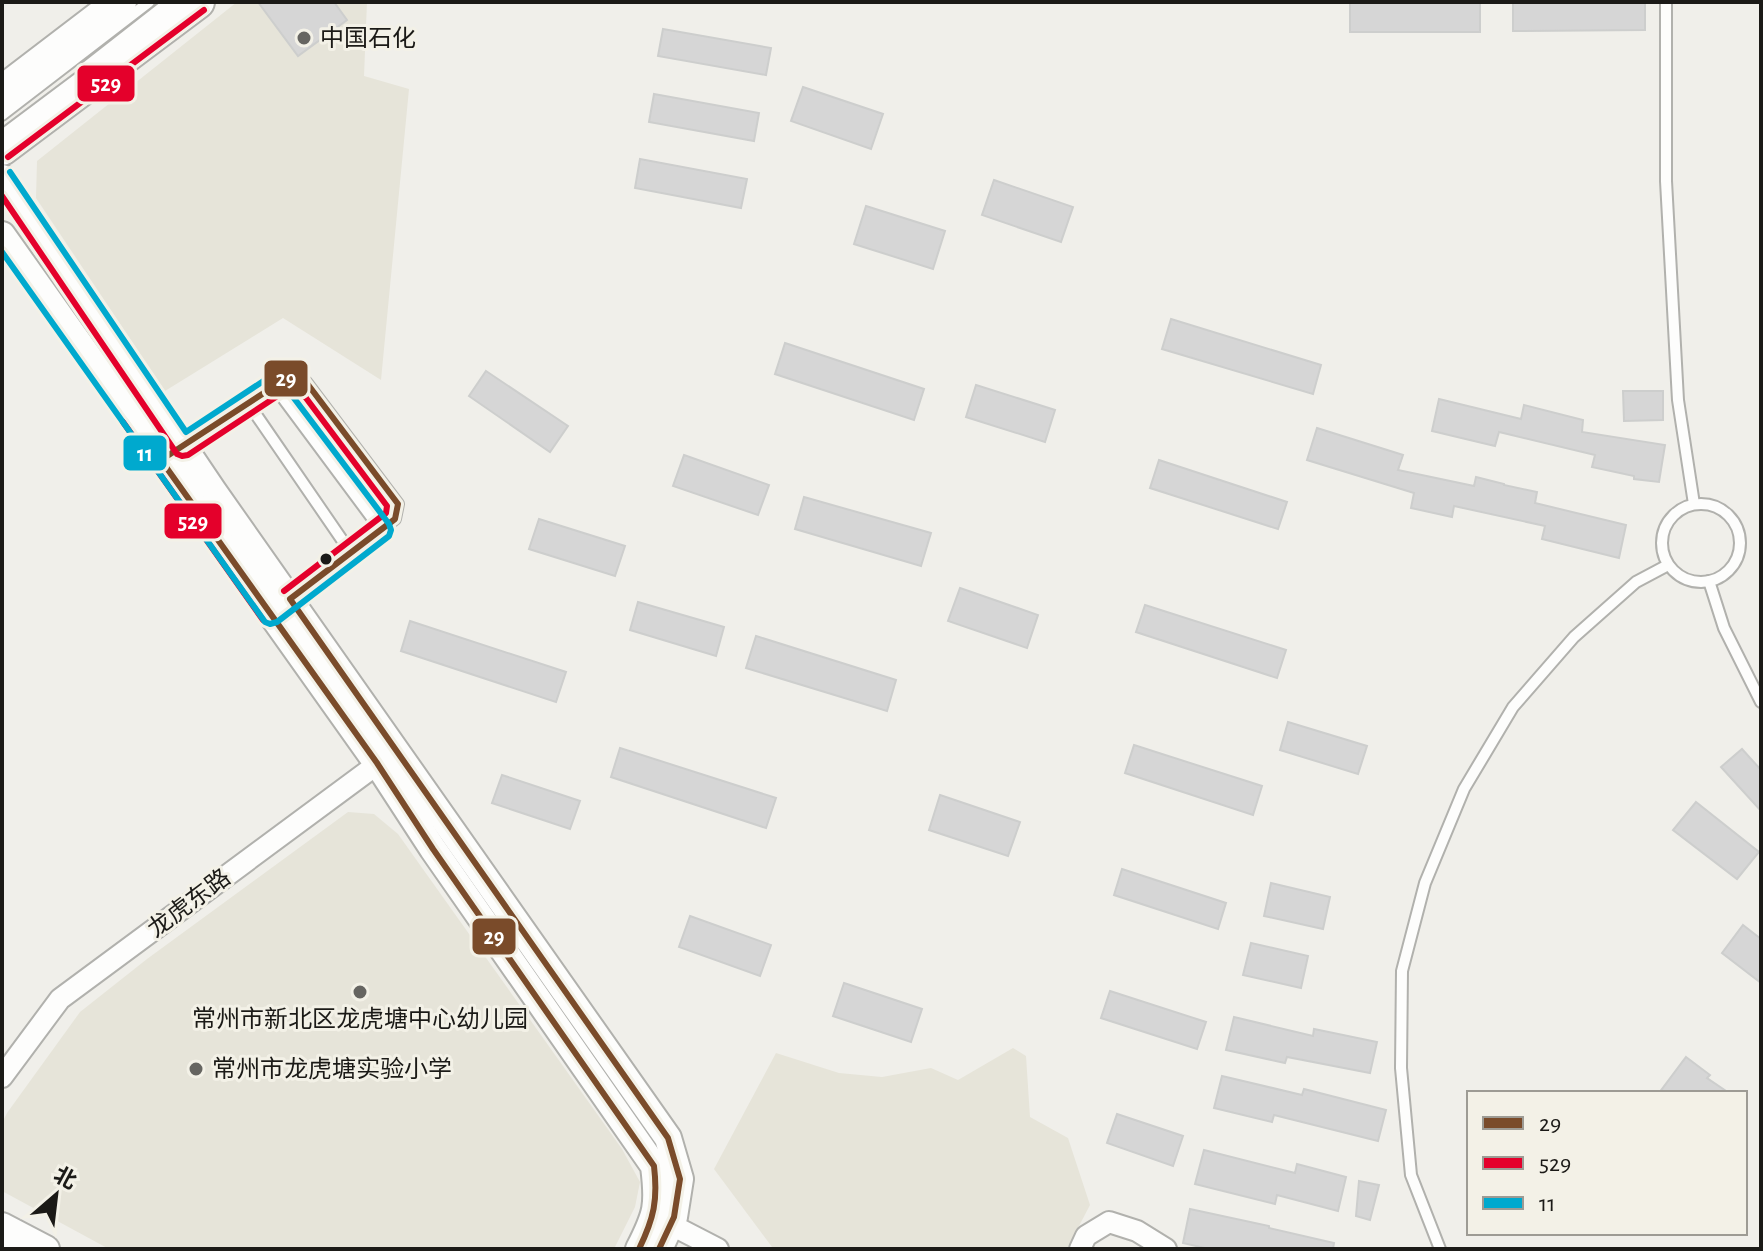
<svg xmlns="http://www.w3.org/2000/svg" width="1763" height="1251" font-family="'Alegreya Sans','Noto Sans SC',sans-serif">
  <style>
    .built { fill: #e6e4d9 }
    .building { fill: #d6d6d6; stroke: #cdcecd; stroke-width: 2 }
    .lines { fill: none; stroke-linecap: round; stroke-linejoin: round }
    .service-casing { stroke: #b1b1ad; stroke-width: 14 }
    .minor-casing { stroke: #b1b1ad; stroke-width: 24 }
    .tertiary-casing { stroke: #b1b1ad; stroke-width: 30 }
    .primary-casing { stroke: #b1b1ad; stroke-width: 36 }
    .service { stroke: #fdfdfc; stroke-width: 10 }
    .minor { stroke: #fdfdfc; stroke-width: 20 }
    .tertiary { stroke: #fdfdfc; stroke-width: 26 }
    .primary { stroke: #fdfdfc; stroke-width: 32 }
    .bus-1-casing { stroke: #f3f1e7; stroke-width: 12 }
    .bus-2-casing { stroke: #f3f1e7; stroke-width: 12 }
    .bus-3-casing { stroke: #f3f1e7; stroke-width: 12 }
    .bus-1 { stroke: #7a4b2a; stroke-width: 6 }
    .bus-2 { stroke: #e4002b; stroke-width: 6 }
    .bus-3 { stroke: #00a9ce; stroke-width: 6 }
    .poi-dot { fill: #666561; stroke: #f3f1e7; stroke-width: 3 }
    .bus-dot { fill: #1b1a17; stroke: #f3f1e7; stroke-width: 3 }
    .labels { text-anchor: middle; stroke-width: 6; stroke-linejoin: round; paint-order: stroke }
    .poi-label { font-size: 24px; fill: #1b1a17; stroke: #f3f1e7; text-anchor: start }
    .street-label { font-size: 24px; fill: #1b1a17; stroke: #f3f1e7 }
    .line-badge { stroke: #f3f1e7; stroke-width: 3 }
    .badge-label { font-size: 22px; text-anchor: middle; font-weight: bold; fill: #fff }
  </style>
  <rect width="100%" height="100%" fill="#f0efea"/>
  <g class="built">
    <path d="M237,2H367L364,76L409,89L381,380L283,318L165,391L36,198L37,161Z"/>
    <path d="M348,812L374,814L398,834L622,1149L640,1182L635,1207L614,1249H109L2,1191V1123L7,1113L80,1012L147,959Z"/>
    <path d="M1013,1048L1026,1056L1030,1117L1068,1138L1090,1205L1067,1249H776L772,1247L714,1169L776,1053L839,1073L882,1077L931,1068L958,1080Z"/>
  </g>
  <g class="building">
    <path d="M258,2H334L347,20L298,56Z"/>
    <rect x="1350" y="2" width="130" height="30"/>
    <path d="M1513,2H1645V30L1513,31Z"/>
    <path d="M663,29L771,48L766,75L658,56Z"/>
    <path d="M803,87L883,114L871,149L791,121Z"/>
    <path d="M654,94L759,113L754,141L649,122Z"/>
    <path d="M640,159L747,179L741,208L635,188Z"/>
    <path d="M994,180L1073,207L1061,242L982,215Z"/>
    <path d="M866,206L945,231L933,269L854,244Z"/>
    <path d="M1171,319L1321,365L1313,394L1162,349Z"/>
    <path d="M785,343L924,389L914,420L775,374Z"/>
    <path d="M486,371L568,426L550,452L469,396Z"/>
    <path d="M976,385L1055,410L1045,442L966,417Z"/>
    <path d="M1623,391H1663V420L1624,421Z"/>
    <path d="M1439,399L1521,419L1524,405L1583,420L1582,432L1665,445L1659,482L1634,479V476L1592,467L1595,455L1499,432L1495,446L1432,431Z"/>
    <path d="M1317,428L1403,455L1398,470L1474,486L1476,477L1504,484V485L1537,492L1535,503L1626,525L1619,558L1542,539L1545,526L1454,506L1452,517L1411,508L1414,493L1307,460Z"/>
    <path d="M684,455L769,485L758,515L673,486Z"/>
    <path d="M1159,460L1287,502L1278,529L1150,488Z"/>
    <path d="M804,497L931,533L921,566L795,529Z"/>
    <path d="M539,519L625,546L615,576L529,549Z"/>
    <path d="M960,588L1038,615L1027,648L948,621Z"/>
    <path d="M638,602L724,627L716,656L630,630Z"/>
    <path d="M1145,605L1286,650L1277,678L1136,632Z"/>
    <path d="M410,621L566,672L556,702L401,651Z"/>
    <path d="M756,636L896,680L887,711L746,668Z"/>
    <path d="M1288,722L1367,746L1358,774L1280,750Z"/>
    <path d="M1134,745L1262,786L1253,815L1125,773Z"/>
    <path d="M620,748L776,798L766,828L611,777Z"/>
    <path d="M1742,749L1761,770V811L1721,767Z"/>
    <path d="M502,775L580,801L570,829L492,803Z"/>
    <path d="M940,795L1020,822L1008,856L929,830Z"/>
    <path d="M1696,802L1759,852L1737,879L1673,830Z"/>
    <path d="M1122,869L1226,903L1218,929L1114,895Z"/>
    <path d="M1271,883L1330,897L1323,929L1264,916Z"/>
    <path d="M690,916L771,945L760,976L679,947Z"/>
    <path d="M1743,925L1761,939V983L1722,953Z"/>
    <path d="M1251,943L1308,956L1301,988L1243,975Z"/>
    <path d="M844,983L922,1009L911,1042L833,1016Z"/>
    <path d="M1110,991L1206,1022L1197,1049L1101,1018Z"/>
    <path d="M1234,1017L1313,1036L1314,1029L1377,1042L1370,1073L1287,1057L1285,1063L1226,1050Z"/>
    <path d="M1686,1057L1710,1075L1707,1078L1729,1093H1659Z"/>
    <path d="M1222,1076L1302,1095L1304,1089L1386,1110L1378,1141L1274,1115L1272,1122L1214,1108Z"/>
    <path d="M1117,1114L1183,1136L1173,1166L1107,1143Z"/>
    <path d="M1204,1150L1295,1173L1297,1164L1346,1177L1338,1211L1277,1195L1275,1204L1195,1184Z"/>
    <path d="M1359,1181L1379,1185L1370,1220L1356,1216Z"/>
    <path d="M1190,1209L1269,1226V1228L1334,1243L1333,1249H1209L1183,1243Z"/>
  </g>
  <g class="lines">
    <g class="service-casing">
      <g id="service">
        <path d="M1666,2V181L1678,400L1694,504"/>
        <path d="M86,67L169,2"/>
        <path d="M2,115L149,2"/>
        <path d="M274,386L381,530"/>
        <path d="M248,403L351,553"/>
        <path d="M183,446L290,376L306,382L398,504L395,519L291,599"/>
        <circle cx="1701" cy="543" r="39"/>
        <path d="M1709,581L1724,628L1761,702"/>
        <path d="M1440,1249L1411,1175L1401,1068L1402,971L1425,883L1464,789L1513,707L1574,637L1636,582L1668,565"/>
      </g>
    </g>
    <g class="minor-casing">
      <g id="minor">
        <path d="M2,1077L60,999L387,757"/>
        <path d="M658,1218L718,1249"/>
        <path d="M1080,1249L1086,1236L1109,1222L1137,1231L1166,1249"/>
      </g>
    </g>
    <g class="tertiary-casing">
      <g id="tertiary">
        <path d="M2,178L213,491L668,1138L680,1179L674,1217L659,1249"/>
        <path d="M2,235L377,763L433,849L654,1166C659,1205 657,1214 639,1249"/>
        <path d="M2,1226L46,1249"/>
        <path d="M2,1248L4,1249"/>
      </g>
    </g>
    <g class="primary-casing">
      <g id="primary">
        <path d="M2,92L120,2"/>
        <path d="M2,149L198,2"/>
      </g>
    </g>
    <use href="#service" class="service"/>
    <use href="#minor" class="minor"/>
    <use href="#tertiary" class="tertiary"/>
    <use href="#primary" class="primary"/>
    <g class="bus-1-casing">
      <path id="bus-1" d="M639,1249C654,1218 658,1200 654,1166L433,849L377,763L161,460L290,376L306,382L398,504L395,519L290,599L668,1138L680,1179L674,1217L659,1249"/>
    </g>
    <g class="bus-2-casing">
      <g id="bus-2">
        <path d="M8,157L204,10"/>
        <path d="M2,196L177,454L182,456L188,455L291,387L300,390L387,506L386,513L284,591"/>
        <path d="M123,422L263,620"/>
      </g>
    </g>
    <g class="bus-3-casing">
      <path id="bus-3" d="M2,252L265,622L270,624L277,622L389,536L391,530L389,524L278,377L268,378L186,432L10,172"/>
    </g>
    <use href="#bus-1" class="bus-1"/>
    <use href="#bus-2" class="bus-2"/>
    <use href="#bus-3" class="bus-3"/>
  </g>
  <g class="poi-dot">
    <circle cx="304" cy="38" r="8"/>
    <circle cx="360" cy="992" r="8"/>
    <circle cx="196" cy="1069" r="8"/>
  </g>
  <circle class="bus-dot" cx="326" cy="559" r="7"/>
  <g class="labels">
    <g class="poi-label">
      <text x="320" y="46">中国石化</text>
      <text x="360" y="1027" text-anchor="middle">常州市新北区龙虎塘中心幼儿园</text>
      <text x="212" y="1077">常州市龙虎塘实验小学</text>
    </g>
    <g class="street-label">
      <text transform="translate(189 903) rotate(-37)" y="8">龙虎东路</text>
    </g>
  </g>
  <g class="line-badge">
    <rect x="76" y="64" width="60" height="39" rx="8" fill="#e4002b"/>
    <rect x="263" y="359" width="46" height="39" rx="8" fill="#7a4b2a"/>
    <rect x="122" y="434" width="46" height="38" rx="8" fill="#00a9ce"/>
    <rect x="163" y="502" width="60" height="38" rx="8" fill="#e4002b"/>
    <rect x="471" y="917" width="46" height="39" rx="8" fill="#7a4b2a"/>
  </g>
  <g class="badge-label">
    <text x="106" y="91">529</text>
    <text x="286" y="386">29</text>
    <text x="145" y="461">11</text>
    <text x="193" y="529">529</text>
    <text x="494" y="944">29</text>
  </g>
  <rect width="1763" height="1251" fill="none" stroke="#1b1a17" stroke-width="8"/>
  <rect x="1467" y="1091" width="280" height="144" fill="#f3f1e7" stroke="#9d9b94" stroke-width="2"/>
  <rect x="1483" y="1117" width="40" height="12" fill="#7a4b2a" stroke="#9d9b94" stroke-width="2"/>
  <text x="1539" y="1131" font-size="24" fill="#1b1a17">29</text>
  <rect x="1483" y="1157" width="40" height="12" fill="#e4002b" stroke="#9d9b94" stroke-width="2"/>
  <text x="1539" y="1171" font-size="24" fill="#1b1a17">529</text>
  <rect x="1483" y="1197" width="40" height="12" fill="#00a9ce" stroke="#9d9b94" stroke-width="2"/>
  <text x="1539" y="1211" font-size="24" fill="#1b1a17">11</text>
  <g transform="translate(56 1195) rotate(28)" stroke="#f3f1e7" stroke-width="6" paint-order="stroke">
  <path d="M0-6L14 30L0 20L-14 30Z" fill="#1b1a17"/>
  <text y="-12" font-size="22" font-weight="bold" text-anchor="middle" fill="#1b1a17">北</text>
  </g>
</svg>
